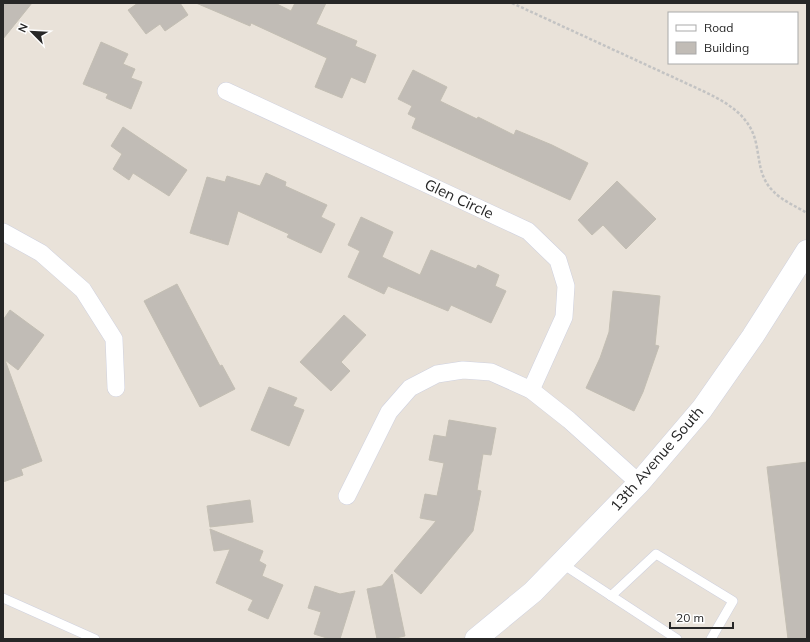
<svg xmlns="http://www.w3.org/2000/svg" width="810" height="642" font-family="Mulish,sans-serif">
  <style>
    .building { fill: #c1bcb6; stroke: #c3beb3 }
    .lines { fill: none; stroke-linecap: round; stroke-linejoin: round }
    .lane-casing { stroke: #cfd1df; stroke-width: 10 }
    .street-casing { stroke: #cfd1df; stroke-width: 18 }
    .secondary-casing { stroke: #cfd1df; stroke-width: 23 }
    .path { stroke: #c3c3c3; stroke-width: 2.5; stroke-dasharray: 3 2; stroke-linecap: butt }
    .lane { stroke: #fff; stroke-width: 9 }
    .street { stroke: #fff; stroke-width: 17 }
    .secondary { stroke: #fff; stroke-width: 22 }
    .labels { text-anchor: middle; stroke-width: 3; stroke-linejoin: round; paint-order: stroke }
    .street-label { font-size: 15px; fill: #272727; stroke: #fff }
  </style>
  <rect width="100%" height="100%" fill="#e9e2d9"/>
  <g class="building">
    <path d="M3,3H32L3,39Z"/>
    <path d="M138,3H180L188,15L165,31L160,24L146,34L128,10Z"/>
    <path d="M196,3H275L291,11L295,3H326L316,24L357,41L355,46L376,55L365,83L351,77L342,98L315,87L327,58L251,23L250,26Z"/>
    <path d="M101,42L128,54L123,64L135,69L131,78L142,82L131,109L106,98L108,94L83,84Z"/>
    <path d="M413,70L447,87L440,101L477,119L478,117L514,135L516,130L552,145L588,163L570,200L412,128L416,118L408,114L412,106L398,99Z"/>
    <path d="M123,127L187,170L169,196L133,173L129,180L113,169L122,154L111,146Z"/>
    <path d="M266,173L286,182L285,186L327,205L321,217L335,224L321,253L287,237L289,234L238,211L228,245L190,233L207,177L225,182L227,176L260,186Z"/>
    <path d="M617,181L656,219L626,249L603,225L592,235L578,220Z"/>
    <path d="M361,217L393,232L382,257L420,275L431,250L476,269L478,265L499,275L495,286L506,291L491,323L451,305L448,311L388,286L384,294L348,277L360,251L348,245Z"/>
    <path d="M177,284L220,366L222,365L235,389L200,407L144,301Z"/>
    <path d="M613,291L660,296L655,345L659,346L643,392L634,411L586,388L600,358L609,332Z"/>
    <path d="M10,310L44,335L18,370L5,360L42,461L21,469L23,475L3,482V360L4,359H3V320Z"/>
    <path d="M344,315L366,335L341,362L350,371L331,391L300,362Z"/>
    <path d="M269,387L297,398L293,406L304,410L289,446L251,430Z"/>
    <path d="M449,420L496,428L491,455L483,454L477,490L481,491L473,531L421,594L394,571L436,521L420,518L425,494L437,496L444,463L429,460L434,435L446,437Z"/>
    <path d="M807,462V639H788L767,467Z"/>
    <path d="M250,500L253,522L210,527L207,506Z"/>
    <path d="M210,529L263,551L259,561L266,565L262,576L283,585L268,619L248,610L253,600L216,583L230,549L214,551Z"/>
    <path d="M392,574L405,636L391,639H377L367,589L382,586Z"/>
    <path d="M315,586L340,594L355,591L340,639H330L314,634L321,612L308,608Z"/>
  </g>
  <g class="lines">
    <g class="lane-casing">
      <g id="lane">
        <path d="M561,563L677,639"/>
        <path d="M611,596L656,554L733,601L711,639"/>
        <path d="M3,598L95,639"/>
      </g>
    </g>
    <g class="street-casing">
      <g id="street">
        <path d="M226,91L528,231L558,260L566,286L564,317L531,390"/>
        <path d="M3,232L41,253L83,290L114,339L116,388"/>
        <path d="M347,496L389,412L410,388L437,374L463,370L491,372L531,390L569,420L639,483"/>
      </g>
    </g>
    <g class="secondary-casing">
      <path id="secondary" d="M476,639L533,592L639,483L702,409L753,336L807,251"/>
    </g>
    <path class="path" d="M512,3L703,91C726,102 750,115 756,143C760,161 759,177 773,191C781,200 797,207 807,213"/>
    <use href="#lane" class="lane"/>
    <use href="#street" class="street"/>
    <use href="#secondary" class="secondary"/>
  </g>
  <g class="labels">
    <g class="street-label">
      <text transform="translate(459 199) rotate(25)" y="5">Glen Circle</text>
      <text transform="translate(657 459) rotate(-49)" y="5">13th Avenue South</text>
    </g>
  </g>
  <rect width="810" height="642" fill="none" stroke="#272727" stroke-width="8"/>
  <rect x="668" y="12" width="130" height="52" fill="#ffffff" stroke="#a9a9a9"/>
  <rect x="676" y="25" width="20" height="6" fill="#ffffff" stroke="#a9a9a9"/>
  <text x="704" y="32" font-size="12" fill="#272727">Road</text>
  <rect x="676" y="42" width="20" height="12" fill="#c1bcb6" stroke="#a9a9a9"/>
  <text x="704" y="52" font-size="12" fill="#272727">Building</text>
  <g transform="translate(32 32) rotate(294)" stroke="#ffffff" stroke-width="3" paint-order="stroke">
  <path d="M0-3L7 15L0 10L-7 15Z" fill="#272727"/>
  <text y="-6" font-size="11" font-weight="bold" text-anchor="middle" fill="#272727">N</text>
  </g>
  <path d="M670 622v6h63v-6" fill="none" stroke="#272727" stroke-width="2"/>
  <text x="676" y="622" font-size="12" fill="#272727" stroke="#ffffff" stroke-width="3" paint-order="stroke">20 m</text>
</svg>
